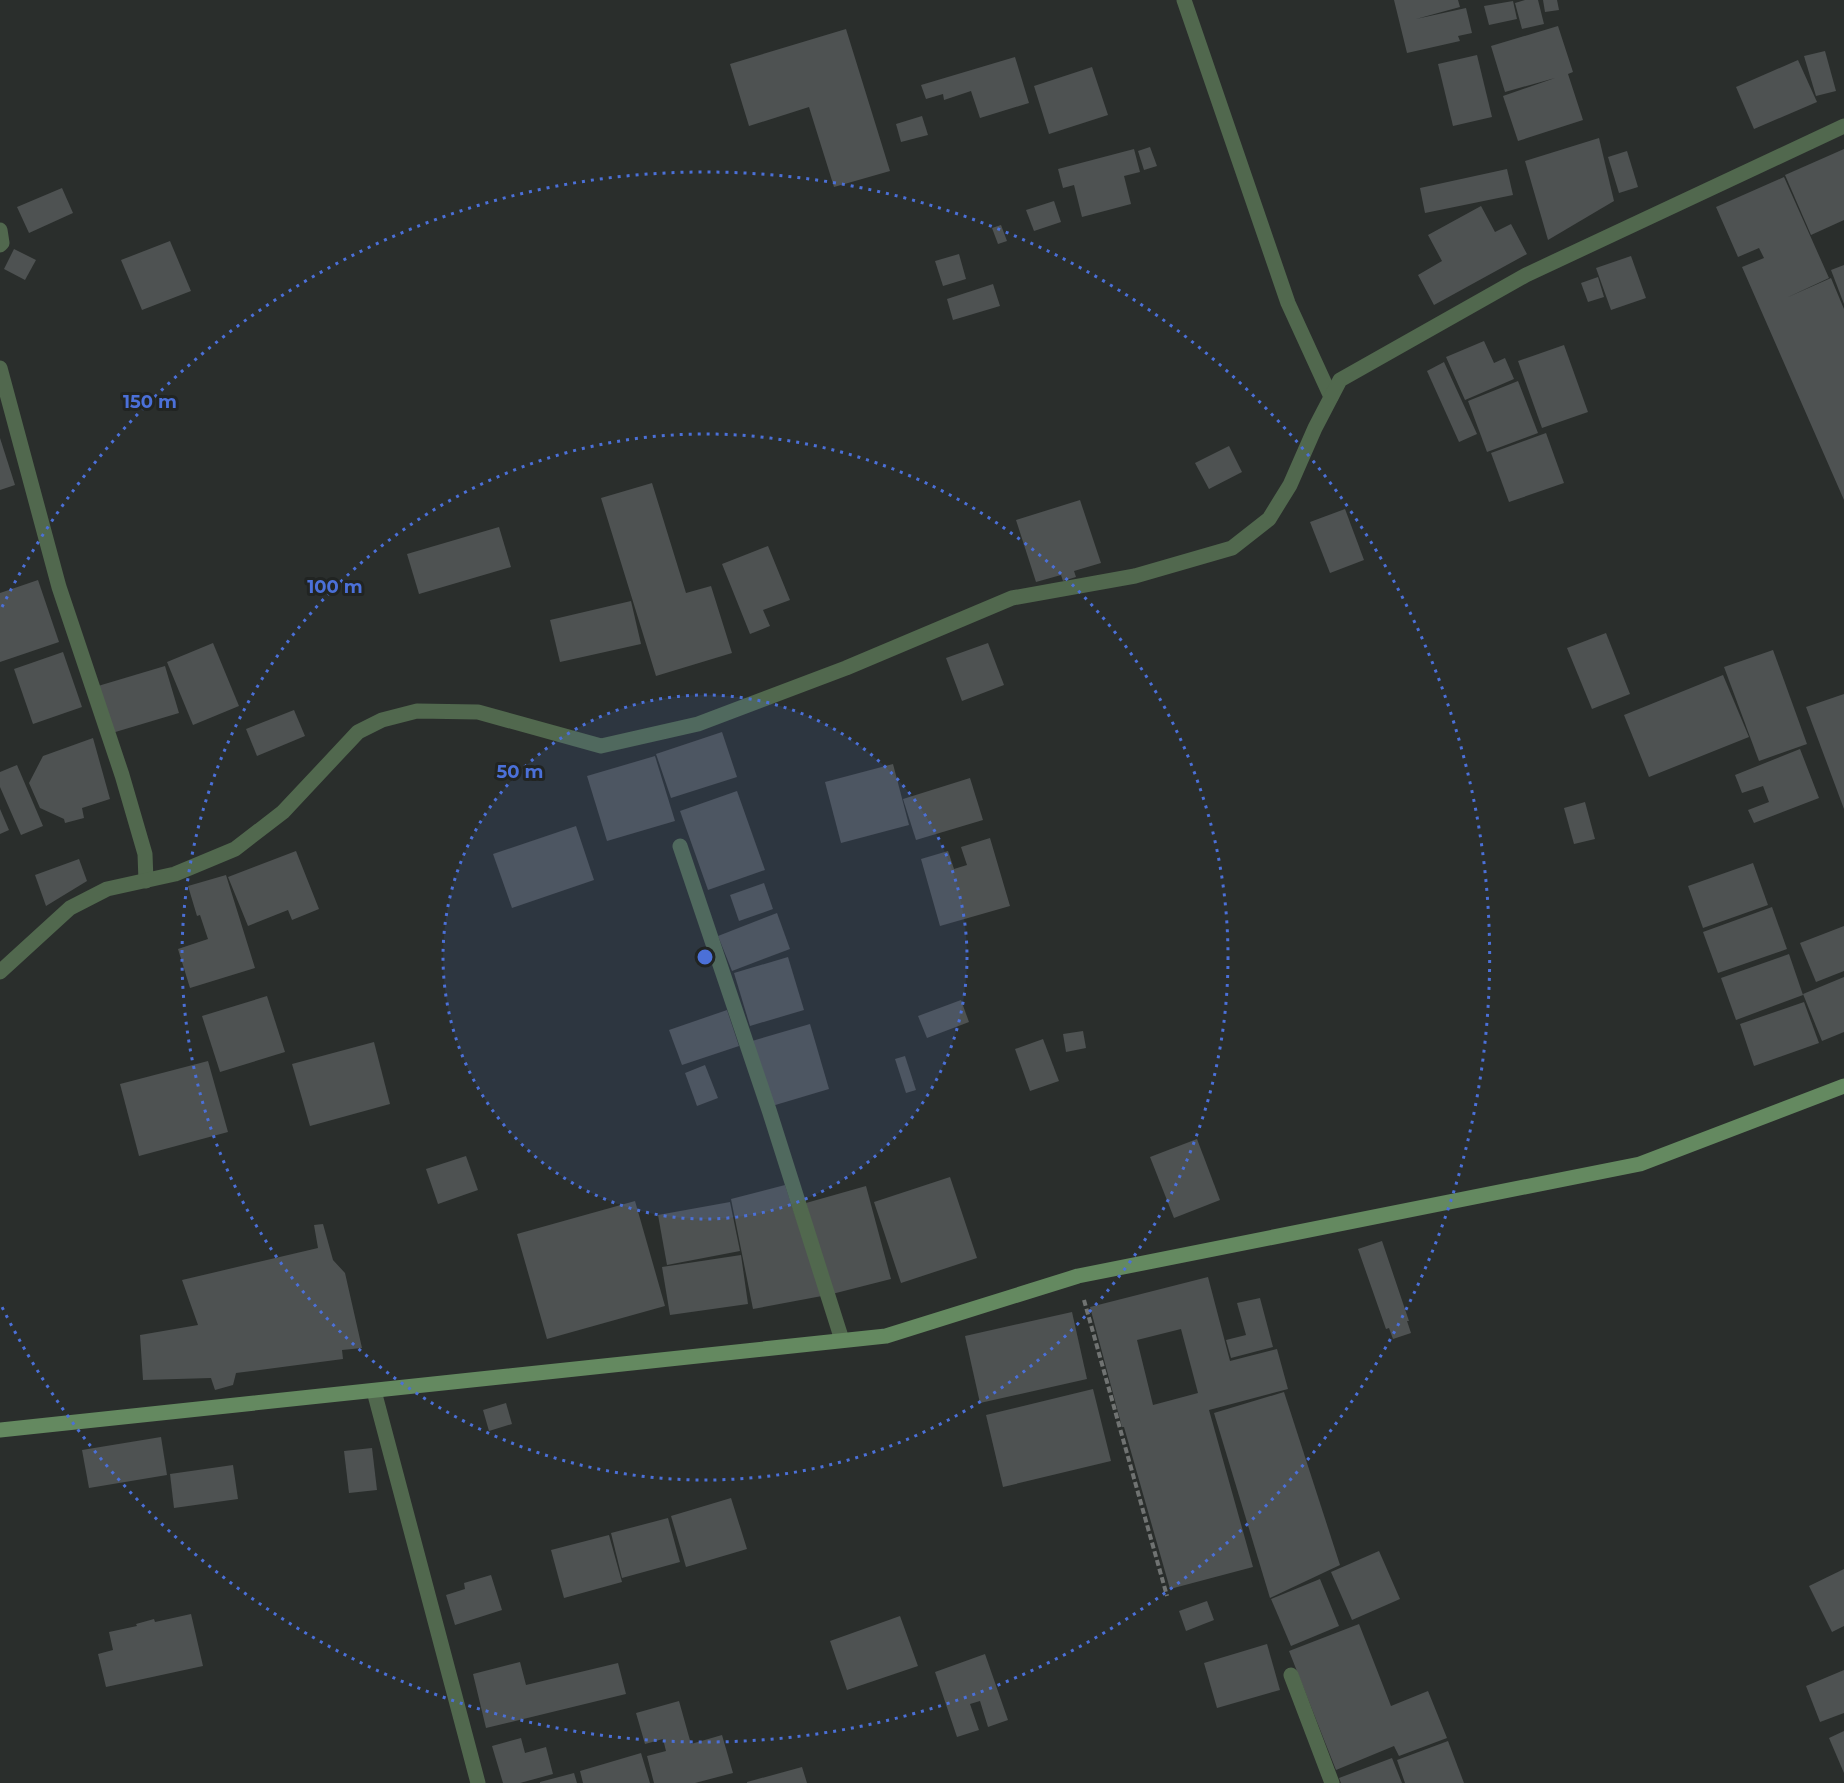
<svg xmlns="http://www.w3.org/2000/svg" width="1844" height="1783" font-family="Montserrat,sans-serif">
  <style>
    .building { fill: #4e5252; fill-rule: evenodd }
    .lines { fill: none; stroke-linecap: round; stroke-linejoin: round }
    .path { stroke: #707372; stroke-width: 4; stroke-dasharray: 6 3; stroke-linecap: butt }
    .street { stroke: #51684e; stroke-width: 15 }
    .secondary { stroke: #648960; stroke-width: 15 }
    .ring { fill: none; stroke: #4b70d8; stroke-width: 3; stroke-dasharray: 3 6 }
    .centre { fill: #4b70d8; stroke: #212422; stroke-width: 3 }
    .ring-label { font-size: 18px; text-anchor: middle; font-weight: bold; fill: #4b70d8; stroke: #212422; stroke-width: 6; stroke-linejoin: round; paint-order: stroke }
  </style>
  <rect width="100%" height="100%" fill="#2a2e2c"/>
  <g class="building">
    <path d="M1394,0H1458L1460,7L1416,19L1466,8L1472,33L1458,36L1460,41L1407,53Z"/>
    <path d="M1525,0H1538L1544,24L1522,29L1515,3Z"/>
    <path d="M1543,0H1557L1559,10L1545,12Z"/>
    <path d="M1513,1L1517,19L1489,25L1484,6Z"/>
    <path d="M1558,26L1573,72L1568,74L1583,120L1518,141L1503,96L1555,78L1505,92L1491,46Z"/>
    <path d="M846,29L890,171L834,187L809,107L749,126L730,64Z"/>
    <path d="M1825,51L1836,91L1816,96L1804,56Z"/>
    <path d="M1477,55L1492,117L1453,126L1438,64Z"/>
    <path d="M1015,57L1029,103L980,118L971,91L944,100L943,94L926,99L921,85Z"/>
    <path d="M1798,60L1817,102L1754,129L1736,87Z"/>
    <path d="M1092,67L1108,115L1049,134L1034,86Z"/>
    <path d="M922,116L928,135L901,142L896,124Z"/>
    <path d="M1599,138L1614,201L1548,240L1525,161Z"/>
    <path d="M1150,147L1157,166L1144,170L1138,151Z"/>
    <path d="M1134,149L1140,172L1124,176L1131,204L1082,217L1074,185L1063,188L1058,169Z"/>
    <path d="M1844,149V220L1811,235L1785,175Z"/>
    <path d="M1627,151L1638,187L1619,193L1608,157Z"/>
    <path d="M1507,169L1513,195L1425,213L1420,188Z"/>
    <path d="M1784,177L1829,278L1786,298L1831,278L1844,309V500L1742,267L1764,258L1759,248L1738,257L1716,207Z"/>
    <path d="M62,188L73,213L29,233L17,207Z"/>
    <path d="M1054,201L1061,222L1034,231L1026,210Z"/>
    <path d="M1481,206L1495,232L1511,224L1527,254L1434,305L1418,275L1442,261L1428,235Z"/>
    <path d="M1001,225L1007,241L998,244L992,228Z"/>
    <path d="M170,241L191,291L142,310L121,260Z"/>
    <path d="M14,249L36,260L25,280L4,269Z"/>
    <path d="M959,254L966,279L943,286L935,261Z"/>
    <path d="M1631,256L1646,298L1611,310L1596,268Z"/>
    <path d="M1844,265V304L1831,270Z"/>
    <path d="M1598,277L1604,297L1588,302L1581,283Z"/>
    <path d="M993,284L1000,306L953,320L947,299Z"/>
    <path d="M1484,341L1494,363L1505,358L1514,379L1465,400L1446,357Z"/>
    <path d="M1564,345L1588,412L1542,428L1518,361Z"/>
    <path d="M1444,362L1477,434L1459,442L1427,371Z"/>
    <path d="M1518,381L1538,433L1487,452L1468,401Z"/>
    <path d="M1546,433L1564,483L1509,502L1491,453Z"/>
    <path d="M0,438L15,485L0,490Z"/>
    <path d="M1229,446L1242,472L1209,489L1195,463Z"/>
    <path d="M652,483L686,593L711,586L732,653L656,676L601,498Z"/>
    <path d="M1080,500L1101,563L1074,571L1076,577L1063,581L1061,575L1036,582L1016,520Z"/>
    <path d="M1345,509L1364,560L1330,573L1310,522Z"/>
    <path d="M499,527L511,567L419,594L407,554Z"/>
    <path d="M768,546L790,600L763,610L770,626L750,634L722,564Z"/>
    <path d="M38,580L59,642L0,662V593Z"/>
    <path d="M631,601L641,644L560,662L550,620Z"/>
    <path d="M1606,633L1630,694L1592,709L1567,648Z"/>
    <path d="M213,643L239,706L193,725L167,662Z"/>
    <path d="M988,643L1004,685L962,701L946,658Z"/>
    <path d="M1773,650L1807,744L1759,761L1724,667Z"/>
    <path d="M63,652L82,707L33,724L14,669Z"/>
    <path d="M165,666L179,713L112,733L98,686Z"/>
    <path d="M1723,675L1749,737L1649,777L1624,715Z"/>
    <path d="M1844,694V809L1806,707Z"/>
    <path d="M294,710L305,736L257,756L246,729Z"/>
    <path d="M722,732L737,777L671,798L656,754Z"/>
    <path d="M93,738L110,799L82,808L84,818L65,823L64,819L40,808L29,783L43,756Z"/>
    <path d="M1800,749L1819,798L1754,823L1748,810L1769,802L1763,786L1742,793L1735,775Z"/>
    <path d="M655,756L675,821L607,841L587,776Z"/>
    <path d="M893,764L909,825L841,843L825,782Z"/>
    <path d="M17,765L43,826L21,835L0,787V772Z"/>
    <path d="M970,778L983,820L916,840L903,799Z"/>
    <path d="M737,791L765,870L708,890L680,811Z"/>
    <path d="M1585,802L1595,839L1574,844L1564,808Z"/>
    <path d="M0,809L9,830L0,834Z"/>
    <path d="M576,826L594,880L512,908L493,854Z"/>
    <path d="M990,838L1010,906L940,926L921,859L948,851L954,869L967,865L961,847Z"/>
    <path d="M296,851L319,909L292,920L288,910L248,926L228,877Z"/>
    <path d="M79,859L87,881L46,906L35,875Z"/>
    <path d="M1753,863L1768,905L1703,928L1688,886Z"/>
    <path d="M226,875L255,968L190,988L178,949L208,939L200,915L197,916L188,886Z"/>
    <path d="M764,883L773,909L739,921L730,895Z"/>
    <path d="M1772,907L1787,949L1718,973L1703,932Z"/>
    <path d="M777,913L790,949L732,971L718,936Z"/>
    <path d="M1844,926V971L1816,982L1800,943Z"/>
    <path d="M1789,954L1803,995L1736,1020L1721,978Z"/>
    <path d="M788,957L804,1010L750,1026L734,973Z"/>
    <path d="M1844,977V1032L1822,1041L1803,994Z"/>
    <path d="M267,996L285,1052L220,1072L202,1016Z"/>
    <path d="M961,1000L969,1022L927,1038L918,1016Z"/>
    <path d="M1804,1002L1819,1043L1754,1066L1740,1024Z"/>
    <path d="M727,1010L739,1046L682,1065L669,1030Z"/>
    <path d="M810,1024L829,1089L772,1106L752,1041Z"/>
    <path d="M1083,1031L1086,1048L1066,1052L1063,1034Z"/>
    <path d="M1043,1039L1059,1081L1030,1091L1015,1049Z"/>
    <path d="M374,1042L390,1104L310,1126L292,1064Z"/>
    <path d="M905,1056L916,1090L906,1093L895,1059Z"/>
    <path d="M208,1061L228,1132L139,1156L120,1084Z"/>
    <path d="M705,1065L718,1098L697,1106L685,1073Z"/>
    <path d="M1197,1139L1220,1200L1174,1218L1150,1157Z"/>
    <path d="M466,1156L478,1190L438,1204L426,1169Z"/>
    <path d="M950,1177L977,1258L901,1283L874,1202Z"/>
    <path d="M785,1185L822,1296L753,1309L731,1199Z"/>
    <path d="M866,1186L891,1279L832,1294L806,1203Z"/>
    <path d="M635,1201L665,1306L547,1339L517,1234Z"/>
    <path d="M730,1202L740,1251L667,1265L658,1215Z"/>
    <path d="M323,1224L333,1260L345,1273L362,1348L342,1350L343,1359L236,1373L233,1385L215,1390L211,1378L143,1380L140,1335L198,1325L182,1280L318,1248L314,1225Z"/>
    <path d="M1382,1241L1409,1321H1407L1411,1333L1393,1339L1389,1328L1386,1329L1358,1249Z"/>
    <path d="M741,1255L748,1304L670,1315L662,1267Z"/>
    <path d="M1208,1277L1230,1361L1277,1349L1288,1389L1209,1410L1253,1567L1170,1589L1124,1427H1122L1090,1307ZM1181,1329L1198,1393L1153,1405L1137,1340Z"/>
    <path d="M1260,1298L1273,1347L1231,1358L1226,1340L1246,1335L1237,1303Z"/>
    <path d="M1072,1312L1087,1379L980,1403L965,1336Z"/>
    <path d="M1093,1389L1111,1461L1003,1487L986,1415Z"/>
    <path d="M1284,1392L1340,1565L1270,1598L1214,1413Z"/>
    <path d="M506,1403L512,1424L489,1431L483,1410Z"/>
    <path d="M161,1437L167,1475L89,1488L82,1450Z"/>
    <path d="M372,1448L377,1490L349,1493L344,1451Z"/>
    <path d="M233,1465L238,1499L174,1508L170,1474Z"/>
    <path d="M731,1498L747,1549L686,1567L671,1516Z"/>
    <path d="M668,1518L680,1562L622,1578L611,1533Z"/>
    <path d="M609,1535L622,1582L564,1598L551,1550Z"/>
    <path d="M1379,1551L1400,1599L1352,1620L1331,1572Z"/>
    <path d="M1844,1569V1626L1832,1632L1809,1586Z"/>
    <path d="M491,1575L502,1610L455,1625L446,1595L465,1589L464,1583Z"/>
    <path d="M1320,1579L1339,1626L1291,1646L1271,1599Z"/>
    <path d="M1207,1601L1214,1620L1186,1631L1179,1611Z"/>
    <path d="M191,1614L203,1666L106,1687L98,1654L113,1650L109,1632L137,1626L136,1624L154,1619L155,1622Z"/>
    <path d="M900,1616L918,1666L847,1690L830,1641Z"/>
    <path d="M1359,1624L1391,1706L1428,1691L1447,1738L1399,1756L1394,1746L1336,1770L1289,1651Z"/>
    <path d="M1267,1644L1280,1690L1217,1708L1204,1663Z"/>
    <path d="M985,1654L1008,1720L988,1727L980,1701L970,1704L979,1730L957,1737L935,1672Z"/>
    <path d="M520,1662L526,1685L618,1663L626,1694L486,1728L473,1674Z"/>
    <path d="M1844,1670V1713L1820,1722L1806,1686Z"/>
    <path d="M679,1701L691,1744L722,1735L733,1773L695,1783H654L647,1756L666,1751L663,1739L645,1744L636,1713Z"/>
    <path d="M1844,1731V1773L1829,1738Z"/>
    <path d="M521,1738L525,1753L546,1747L553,1774L520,1783H503L492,1746Z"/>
    <path d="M1448,1741L1464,1783H1405L1397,1760Z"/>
    <path d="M641,1753L650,1783H583L580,1771Z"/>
    <path d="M1392,1758L1402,1783H1341L1339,1778Z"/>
    <path d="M802,1767L807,1783H747V1782Z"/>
    <path d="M574,1773L577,1783H540V1782Z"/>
  </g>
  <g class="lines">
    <path class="path" d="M1084,1300L1167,1596"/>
    <g class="street">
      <path d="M1184,0L1288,303L1331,397"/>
      <path d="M0,230L2,243L0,245"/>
      <path d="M0,368L59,587L122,775L145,854L146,881"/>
      <path d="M680,846L769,1110L842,1340"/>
      <path d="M0,972L70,908L107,889L175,874L235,849L283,812L358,732L382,720L417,711L478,712L601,746L698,724L846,668L1012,598L1135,576L1232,548L1269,519L1290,485L1315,428L1340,380L1526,275L1844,126"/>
      <path d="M374,1391L478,1783"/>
      <path d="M1291,1675L1332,1783"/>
    </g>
    <path class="secondary" d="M0,1430L886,1336L1078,1276L1640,1164L1844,1086"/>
  </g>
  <circle cx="705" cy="957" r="262" fill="#4b70d8" fill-opacity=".12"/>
  <g class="ring">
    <circle cx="705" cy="957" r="262"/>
    <circle cx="705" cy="957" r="523"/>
    <path d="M2 607A785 785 0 1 1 2 1307"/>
  </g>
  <circle cx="705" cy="957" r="9" class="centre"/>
  <g class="ring-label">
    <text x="150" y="408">150 m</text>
    <text x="335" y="593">100 m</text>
    <text x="520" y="778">50 m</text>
  </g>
</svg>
